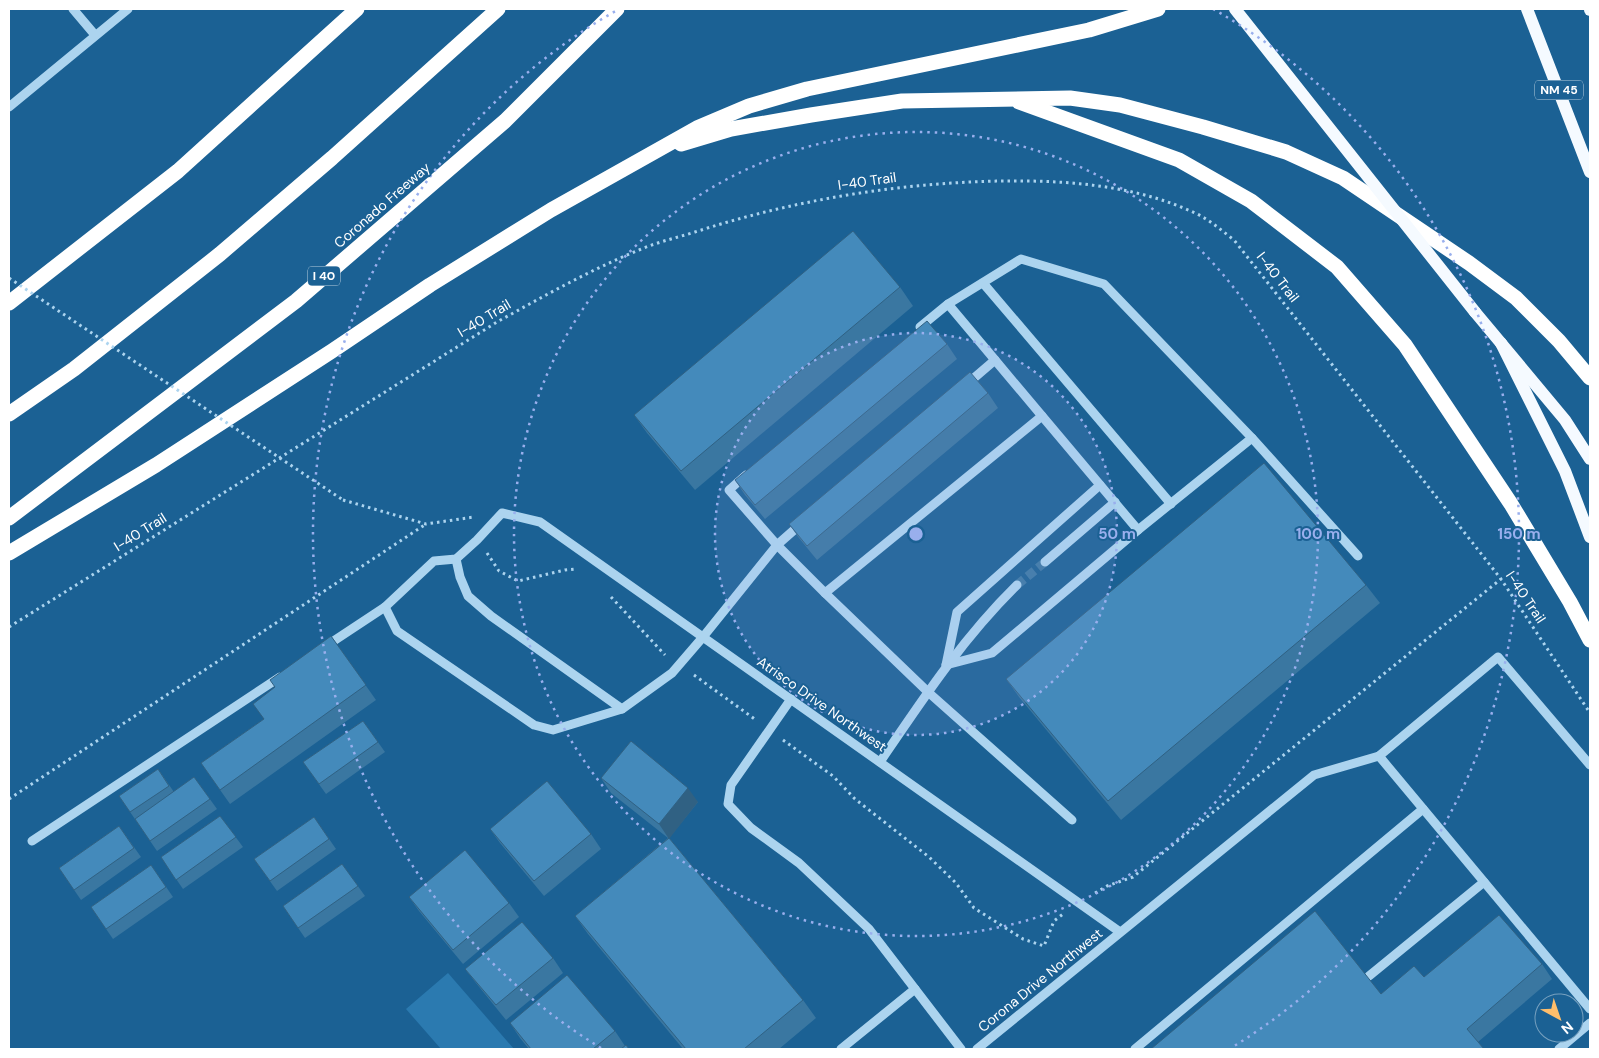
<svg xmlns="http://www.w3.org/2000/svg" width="1599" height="1058" font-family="'DM Sans',sans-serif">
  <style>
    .green { fill: #2b7ab0 }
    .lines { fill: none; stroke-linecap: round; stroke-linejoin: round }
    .minor-tunnel { stroke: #3d79a4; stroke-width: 9; stroke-dasharray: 9 4.5; stroke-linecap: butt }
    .path { stroke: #acd4ef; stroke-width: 3; stroke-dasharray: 2.5 4; stroke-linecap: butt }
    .minor { stroke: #acd4ef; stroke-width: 9 }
    .major { stroke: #f5faff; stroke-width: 12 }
    .highway { stroke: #fff; stroke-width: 15 }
    .path-bridge { stroke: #acd4ef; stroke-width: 3; stroke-dasharray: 2.5 4; stroke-linecap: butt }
    .major-bridge { stroke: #f5faff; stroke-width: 12 }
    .wall { fill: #3a77a1 }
    .shaded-wall { fill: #306183 }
    .building { fill: #448abb; stroke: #306183 }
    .ring { fill: none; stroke: #99afed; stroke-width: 2.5; stroke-dasharray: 2.5 5 }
    .labels { text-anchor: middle; stroke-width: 4; stroke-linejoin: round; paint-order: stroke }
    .shield { fill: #1b6194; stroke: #bbd0df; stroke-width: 1 }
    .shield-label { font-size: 12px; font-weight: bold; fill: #fff }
    .street-label { font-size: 14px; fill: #fff; stroke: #1b6194 }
    .centre { fill: #99afed; stroke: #1b6194; stroke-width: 2.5 }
    .ring-label { font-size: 15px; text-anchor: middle; font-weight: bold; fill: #99afed; stroke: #1b6194; stroke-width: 4; stroke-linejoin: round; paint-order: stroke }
  </style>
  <rect width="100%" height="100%" fill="#1b6194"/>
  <path class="green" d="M448,973L514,1049H441L406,1009Z"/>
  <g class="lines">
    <path class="minor-tunnel" d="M1017,585L1045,562"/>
    <g class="path">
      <path d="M343,500L426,524L474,517"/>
      <path d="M487,553L499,571L518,581L565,570L575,569"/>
      <path d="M611,597L665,655"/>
      <path d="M9,627L497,322C544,296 590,270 639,250C657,242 676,238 695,232C794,200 897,183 1001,181C1066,180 1135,185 1195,213C1210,220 1221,230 1234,240L1501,579L1590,713"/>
      <path d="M694,675L756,720"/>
      <path d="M783,740L833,776L855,799L929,857L956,883L974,908L1023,939L1044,946L1054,921L1063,914"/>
      <path d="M9,799L426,524"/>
      <path d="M1095,893L1107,886L1133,877L1501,579"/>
    </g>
    <g class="minor">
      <path d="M73,9L95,35"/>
      <path d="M9,107L128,9"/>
      <path d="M983,283L1171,504"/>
      <path d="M948,304L1021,259L1104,284L1252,438L1138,530"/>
      <path d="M920,327L948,304L995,360L967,384"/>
      <path d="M1252,438L1358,556"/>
      <path d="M746,475L729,490L777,545L825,593L1042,416L995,360"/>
      <path d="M456,559L460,577L468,596L491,616L622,709"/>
      <path d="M1045,562L1115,502"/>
      <path d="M825,593L928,692L1072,820"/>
      <path d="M385,607L397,631L534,725L553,730L622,709L672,673L703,637L777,545L802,523"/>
      <path d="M326,646L385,607L434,561L456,559L477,540L502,513L540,522L1120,932"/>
      <path d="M946,665L992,653L1138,530L1042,416"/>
      <path d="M946,665L957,612L1100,485"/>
      <path d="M791,699L731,785L728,804L751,828L799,863L869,929L961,1049"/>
      <path d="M880,762C922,700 963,638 1017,585"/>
      <path d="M1590,765L1498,657L1379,756L1590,1009"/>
      <path d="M32,841L280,677"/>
      <path d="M1369,976L1484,882"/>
      <path d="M841,1049L915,989"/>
      <path d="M977,1049L1314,775L1379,756"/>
      <path d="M1135,1049L1423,809"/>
      <path d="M1559,1049L1590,1023"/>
    </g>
    <g class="major">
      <path d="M1527,9L1590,172"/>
      <path d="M1590,9V10"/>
      <path d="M1475,312L1565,420L1590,459"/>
      <path d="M1501,343L1565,471L1590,537"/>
    </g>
    <g class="highway">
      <path d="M1019,102L1179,160L1251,201L1337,267L1405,345L1511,504L1570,602L1590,640"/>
      <path d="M681,144L731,129L811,115L902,101L1070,98L1120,105L1203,127L1286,152L1343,178L1469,263L1516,298L1559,341L1590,378"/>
      <path d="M9,303L178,171L357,9"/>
      <path d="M9,414L74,369L220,254L332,158L498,9"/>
      <path d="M9,518L296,301L505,121L617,9"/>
      <path d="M9,553L156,465L332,351L430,285L551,210L697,128L749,106L807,89L1089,30L1158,9"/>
    </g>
    <path class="path-bridge" d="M9,278L343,500"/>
    <path class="major-bridge" d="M1235,9L1475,312"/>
  </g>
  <g class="wall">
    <path d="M900,287L913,306L695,490L647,433L634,415Z"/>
    <path d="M947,344L957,359L765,519L745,495L735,480Z"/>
    <path d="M988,393L998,408L817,560L799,538L789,524Z"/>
    <path d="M1366,585L1380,603L1121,820L1019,697L1006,679Z"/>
    <path d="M331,636L376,700L230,804L201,763L264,719L275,687Z"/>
    <path d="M363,721L385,752L326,794L303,762Z"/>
    <path d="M158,769L174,792L194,777L217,809L157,851L119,796Z"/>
    <path d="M601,778L698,802L669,838L803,1000L816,1018L779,1049H683L588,934L575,916L668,838L611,793Z"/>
    <path d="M220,816L243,847L183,889L161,857Z"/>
    <path d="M314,817L336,849L277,891L254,859Z"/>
    <path d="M119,826L141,857L81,900L59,868Z"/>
    <path d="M490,829L591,834L601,849L544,896L500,843Z"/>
    <path d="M342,864L365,896L305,938L283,906Z"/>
    <path d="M151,865L173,897L113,939L91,907Z"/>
    <path d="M409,897L509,903L519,917L463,964L419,911Z"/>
    <path d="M553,958L563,973L506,1020L476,983L465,969Z"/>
    <path d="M1542,964L1552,979L1478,1042L1151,1049L1381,994L1424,977Z"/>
    <path d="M510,1023L615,1031L625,1046L621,1049H529L520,1038Z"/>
  </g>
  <path class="shaded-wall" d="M688,788L698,802L669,839L659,824Z"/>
  <g class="building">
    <path d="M853,231L900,287L681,471L634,415Z"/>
    <path d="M927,321L947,344L755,505L735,480Z"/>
    <path d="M970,372L988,393L807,546L789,524Z"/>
    <path d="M1264,463L1366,585L1108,801L1006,679Z"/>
    <path d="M331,636L366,685L220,790L201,763L264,719L253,704L275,687L270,680Z"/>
    <path d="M363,721L378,742L319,784L303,762Z"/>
    <path d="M631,741L688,788L659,824L601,778Z"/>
    <path d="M158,769L169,786L130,812L119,796Z"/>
    <path d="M194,777L210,799L150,841L135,819Z"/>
    <path d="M547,781L591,834L534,881L490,829Z"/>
    <path d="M220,816L236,837L176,880L161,857Z"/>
    <path d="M314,817L329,839L270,881L254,859Z"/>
    <path d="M119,826L134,848L74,890L59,868Z"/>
    <path d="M669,838L803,1000L744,1049H686L575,916Z"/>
    <path d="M465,850L509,903L453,950L409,897Z"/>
    <path d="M342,864L358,886L298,928L283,906Z"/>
    <path d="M151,865L166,887L106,929L91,907Z"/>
    <path d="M1315,911L1381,994L1414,966L1424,977L1499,915L1542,964L1467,1029L1484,1049H1151Z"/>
    <path d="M522,922L553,958L496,1005L465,969Z"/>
    <path d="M567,975L615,1031L593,1049H531L510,1023Z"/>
    <path d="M626,1045L629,1049H621Z"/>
  </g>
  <circle cx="916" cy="534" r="201" fill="#99afed" fill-opacity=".12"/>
  <g class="ring">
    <circle cx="916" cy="534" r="201"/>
    <circle cx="916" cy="534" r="402"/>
    <path d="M601 1048A603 603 0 0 1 619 9M1213 9A603 603 0 0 1 1231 1048"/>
  </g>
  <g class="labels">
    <g class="shield">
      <rect x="1535" y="80.5" width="48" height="19" rx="4"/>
      <rect x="308" y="266.5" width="32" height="19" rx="4"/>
    </g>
    <g class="shield-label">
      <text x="1559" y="94">NM 45</text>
      <text x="324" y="280">I 40</text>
    </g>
    <g class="street-label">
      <text transform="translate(867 181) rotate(-8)" y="5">I-40 Trail</text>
      <text transform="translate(382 205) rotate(-41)" y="5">Coronado Freeway</text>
      <text transform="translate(1278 277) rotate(52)" y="5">I-40 Trail</text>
      <text transform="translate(484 318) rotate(-31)" y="5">I-40 Trail</text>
      <text transform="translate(140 532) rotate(-32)" y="5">I-40 Trail</text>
      <text transform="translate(1526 597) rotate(56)" y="5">I-40 Trail</text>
      <text transform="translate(822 704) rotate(35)" y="5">Atrisco Drive Northwest</text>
      <text transform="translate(1040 980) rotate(-39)" y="5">Corona Drive Northwest</text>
    </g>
  </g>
  <circle cx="916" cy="534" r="8" class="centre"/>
  <g class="ring-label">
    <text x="1117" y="539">50 m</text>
    <text x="1318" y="539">100 m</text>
    <text x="1519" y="539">150 m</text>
  </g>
  <rect width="1599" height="1058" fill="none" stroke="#ffffff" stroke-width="20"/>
  <g transform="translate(1559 1018) rotate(140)"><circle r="24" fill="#1b6194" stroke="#76a0bf"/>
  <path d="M0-4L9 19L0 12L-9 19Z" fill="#ffbe6b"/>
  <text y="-8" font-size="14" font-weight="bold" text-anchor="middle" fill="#ffffff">N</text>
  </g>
</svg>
